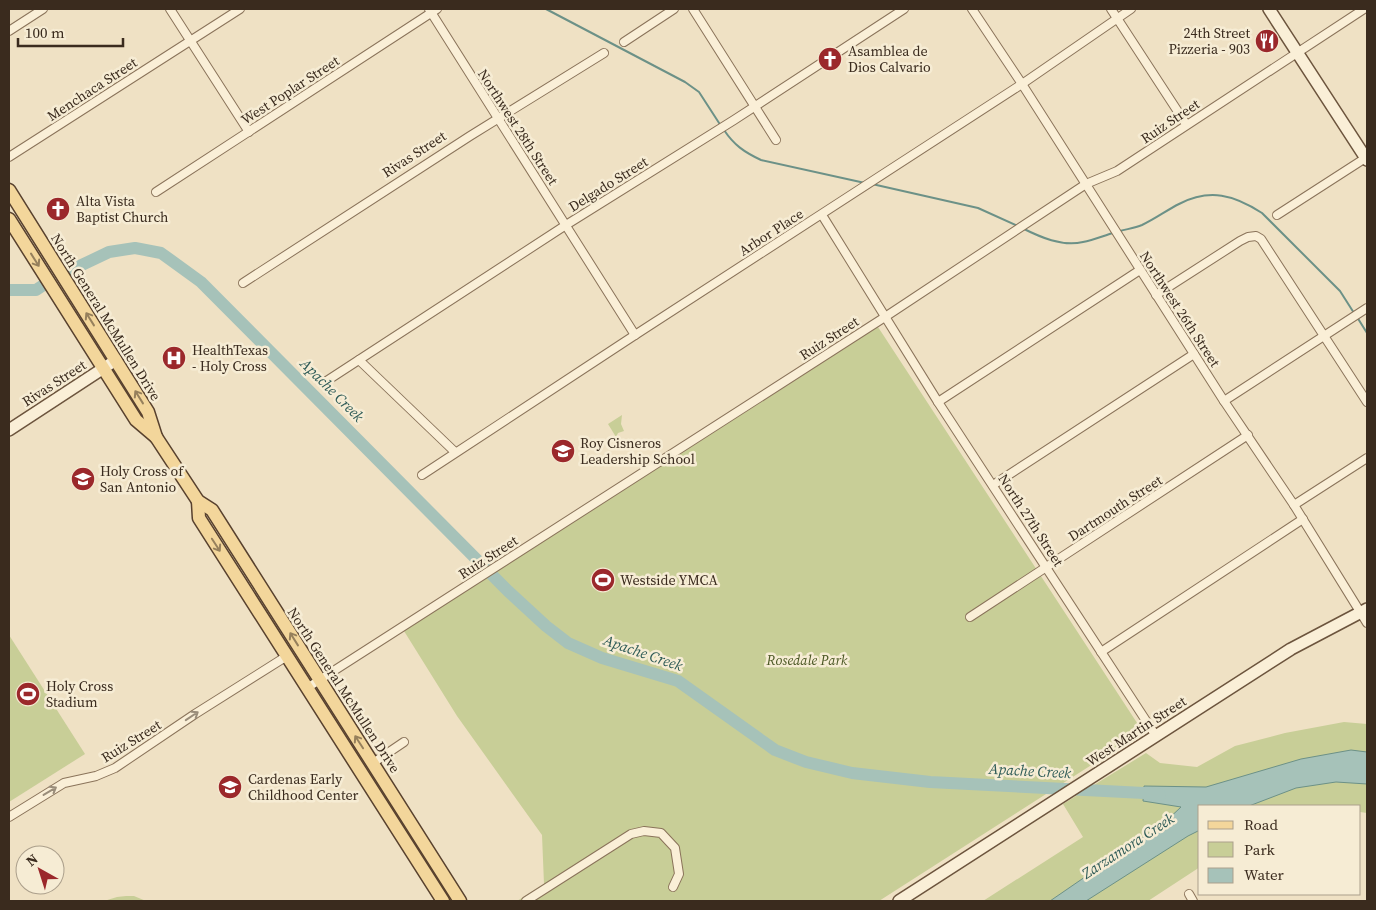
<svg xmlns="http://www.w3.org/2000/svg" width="1376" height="910" font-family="'Source Serif 4',serif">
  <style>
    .green { fill: #c8ce97 }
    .water { fill: #a6c2b9; stroke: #6c9187 }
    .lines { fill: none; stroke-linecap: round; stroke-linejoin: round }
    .stream { stroke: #6c9187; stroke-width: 2 }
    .river { stroke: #a6c2b9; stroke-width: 12 }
    .street-casing { stroke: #8a735a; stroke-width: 10 }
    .secondary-casing { stroke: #6c543d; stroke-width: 14 }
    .primary-casing { stroke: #58412e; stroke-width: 15 }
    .street { stroke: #faefd7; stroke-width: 8 }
    .secondary { stroke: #faefd7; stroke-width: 11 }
    .primary { stroke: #f3d69b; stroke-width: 12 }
    .oneway { stroke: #96805c }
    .oneway2 { stroke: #9a8d7a }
    .labels { text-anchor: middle; stroke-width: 5; stroke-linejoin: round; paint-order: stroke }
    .poi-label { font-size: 14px; fill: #3a2b1e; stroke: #f6ecd4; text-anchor: start }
    .street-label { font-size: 14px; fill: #3a2b1e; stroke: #f6ecd4 }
    .park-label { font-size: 14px; font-style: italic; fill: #4b5724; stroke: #f6ecd4 }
    .water-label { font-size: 15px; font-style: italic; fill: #2d5a56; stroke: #f6ecd4 }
  </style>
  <rect width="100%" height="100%" fill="#efe1c4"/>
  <g class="green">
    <path d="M878,327L1143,732L879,901H517L544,884L542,835L457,716L404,631Z"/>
    <path d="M622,415L621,424L624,431L618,433L616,437L608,424Z"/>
    <path d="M9,635L85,754L9,802Z"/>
    <path d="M1344,722L1367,724V813L1360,812V806H1200V867L1148,901H983L1083,837L1063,804L1146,753L1160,763L1197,767L1235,746L1285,733Z"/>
    <path d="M126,896H134L146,901H104L117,897Z"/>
  </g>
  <path class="water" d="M1351,750L1367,752V784L1336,782L1296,788L1249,806H1200V830L1188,836L1086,901H1050L1165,822L1181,807L1143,801L1144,786L1206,787L1301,759Z"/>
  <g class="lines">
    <g class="stream">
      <path d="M546,9L685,82L699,92L721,126"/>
      <path d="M724,130C734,145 744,152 761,160L865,183"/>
      <path d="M872,184L978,208L1018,226"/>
      <path d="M1022,228C1040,237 1062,247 1083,242C1093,240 1103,236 1113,233"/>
      <path d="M1120,231C1127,229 1135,228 1142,225C1155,219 1167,210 1179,204C1210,188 1234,195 1262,213L1340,291L1354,313"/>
      <path d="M1357,317L1367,333"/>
    </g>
    <g class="river">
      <path d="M69,271L109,252L135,248L161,253L201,282L508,591L546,626L568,643L602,658L678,681L775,750L806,762L852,773L930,782L1144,793L1160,795"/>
      <path d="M9,290H36L42,286"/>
    </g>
    <g class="street-casing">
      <g id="street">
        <path d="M170,9L249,132"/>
        <path d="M429,9L635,335"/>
        <path d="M693,9L776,140"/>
        <path d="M972,9L1022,84L1224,401L1294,505L1367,623"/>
        <path d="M1111,9L1186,124"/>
        <path d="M9,31L43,9"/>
        <path d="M624,42L674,9"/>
        <path d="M9,157L240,9"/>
        <path d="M156,192L437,9"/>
        <path d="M822,215L938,402L1156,736"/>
        <path d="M1277,215L1367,157"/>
        <path d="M243,283L470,136L604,53"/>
        <path d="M1156,295L1240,241L1248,237L1256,236L1261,239L1367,402"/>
        <path d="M359,360L455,452"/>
        <path d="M325,382L566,225L734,120L904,9"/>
        <path d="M1224,401L1367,308"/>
        <path d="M938,402L1140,270"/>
        <path d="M422,475L635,335L1022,84L1131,9"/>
        <path d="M993,485L1194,354"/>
        <path d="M1294,505L1367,458"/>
        <path d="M970,617L1248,435"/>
        <path d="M1101,652L1303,519"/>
        <path d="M307,688L885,317L1086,184L1117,171L1364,9"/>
        <path d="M373,763L404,742"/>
        <path d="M9,817L64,783L96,776L115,768L195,714L287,656"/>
        <path d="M1189,894L1193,901"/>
        <path d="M526,901L631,834L644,831L661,833L675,848L679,874L673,887"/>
      </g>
    </g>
    <g class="secondary-casing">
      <g id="secondary">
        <path d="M1269,9L1367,160"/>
        <path d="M9,430L116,360"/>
        <path d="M899,901L1291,649L1367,609"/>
      </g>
    </g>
    <g class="primary-casing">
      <g id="primary">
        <path d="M9,190L148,412L156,437L198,501L212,510L460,901"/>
        <path d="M9,219L136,420L156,437"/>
        <path d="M198,501L199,518L443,901"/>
      </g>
    </g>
    <use href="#street" class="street"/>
    <use href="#secondary" class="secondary"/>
    <use href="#primary" class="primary"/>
  </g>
  <defs><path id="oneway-shaft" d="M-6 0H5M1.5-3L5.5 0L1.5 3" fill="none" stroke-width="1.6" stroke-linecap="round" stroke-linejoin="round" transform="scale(1.25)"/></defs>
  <g class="oneway">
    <use href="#oneway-shaft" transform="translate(35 260) rotate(58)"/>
    <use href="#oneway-shaft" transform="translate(90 319) rotate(-122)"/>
    <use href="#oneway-shaft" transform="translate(139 397) rotate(-122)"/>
    <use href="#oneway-shaft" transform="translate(216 545) rotate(57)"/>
    <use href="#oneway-shaft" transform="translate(294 639) rotate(-122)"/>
    <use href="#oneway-shaft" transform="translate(359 742) rotate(-123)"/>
  </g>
  <g class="oneway2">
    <use href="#oneway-shaft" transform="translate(192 716) rotate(-34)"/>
    <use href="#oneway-shaft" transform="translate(50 791) rotate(-31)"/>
  </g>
  <defs>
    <g id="restaurant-disc" transform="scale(1.25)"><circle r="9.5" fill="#9b282b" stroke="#f6ecd4"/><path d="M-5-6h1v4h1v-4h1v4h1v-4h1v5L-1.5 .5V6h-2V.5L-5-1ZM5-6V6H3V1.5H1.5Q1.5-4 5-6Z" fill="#fff"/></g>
    <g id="church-disc" transform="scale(1.25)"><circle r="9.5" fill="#9b282b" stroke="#f6ecd4"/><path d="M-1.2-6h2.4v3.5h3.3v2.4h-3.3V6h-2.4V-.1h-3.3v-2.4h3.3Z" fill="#fff"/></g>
    <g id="hospital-disc" transform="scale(1.25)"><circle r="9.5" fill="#9b282b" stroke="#f6ecd4"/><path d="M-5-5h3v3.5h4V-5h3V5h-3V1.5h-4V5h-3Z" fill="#fff"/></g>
    <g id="school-disc" transform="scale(1.25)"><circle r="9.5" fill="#9b282b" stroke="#f6ecd4"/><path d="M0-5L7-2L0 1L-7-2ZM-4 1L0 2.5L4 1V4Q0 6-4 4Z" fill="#fff"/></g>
    <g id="stadium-disc" transform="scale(1.25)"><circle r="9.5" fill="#9b282b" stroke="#f6ecd4"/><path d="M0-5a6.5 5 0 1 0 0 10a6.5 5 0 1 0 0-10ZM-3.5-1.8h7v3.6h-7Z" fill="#fff"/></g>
  </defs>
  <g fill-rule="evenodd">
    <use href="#restaurant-disc" x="1267" y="41"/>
    <use href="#church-disc" x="830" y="59"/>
    <use href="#church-disc" x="58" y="209"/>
    <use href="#hospital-disc" x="174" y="358"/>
    <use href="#school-disc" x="563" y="451"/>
    <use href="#school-disc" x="83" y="479"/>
    <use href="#stadium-disc" x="603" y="580"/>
    <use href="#stadium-disc" x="28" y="694"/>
    <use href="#school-disc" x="230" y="787"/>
  </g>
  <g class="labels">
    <g class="poi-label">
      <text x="1250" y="38" text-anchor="end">24th Street<tspan x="1250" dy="16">Pizzeria - 903</tspan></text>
      <text x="848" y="56">Asamblea de<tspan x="848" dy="16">Dios Calvario</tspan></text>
      <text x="76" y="206">Alta Vista<tspan x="76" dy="16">Baptist Church</tspan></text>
      <text x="192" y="355">HealthTexas<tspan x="192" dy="16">- Holy Cross</tspan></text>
      <text x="580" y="448">Roy Cisneros<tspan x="580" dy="16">Leadership School</tspan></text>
      <text x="100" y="476">Holy Cross of<tspan x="100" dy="16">San Antonio</tspan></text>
      <text x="620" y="585">Westside YMCA</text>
      <text x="46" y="691">Holy Cross<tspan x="46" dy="16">Stadium</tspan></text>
      <text x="248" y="784">Cardenas Early<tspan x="248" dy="16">Childhood Center</tspan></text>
    </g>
    <g class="street-label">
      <text transform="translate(92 89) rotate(-33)" y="5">Menchaca Street</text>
      <text transform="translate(290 90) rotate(-33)" y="5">West Poplar Street</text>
      <text transform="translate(1170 121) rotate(-34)" y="5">Ruiz Street</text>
      <text transform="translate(518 127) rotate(57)" y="5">Northwest 28th Street</text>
      <text transform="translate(414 154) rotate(-33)" y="5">Rivas Street</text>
      <text transform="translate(608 184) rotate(-32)" y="5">Delgado Street</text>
      <text transform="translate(771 232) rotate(-33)" y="5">Arbor Place</text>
      <text transform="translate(1180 309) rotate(57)" y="5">Northwest 26th Street</text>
      <text transform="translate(106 317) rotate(58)" y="5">North General McMullen Drive</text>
      <text transform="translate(829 338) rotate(-33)" y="5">Ruiz Street</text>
      <text transform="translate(54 383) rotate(-33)" y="5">Rivas Street</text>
      <text transform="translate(1115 508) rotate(-33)" y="5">Dartmouth Street</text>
      <text transform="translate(1031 520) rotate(57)" y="5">North 27th Street</text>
      <text transform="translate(488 557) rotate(-33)" y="5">Ruiz Street</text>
      <text transform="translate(344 690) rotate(57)" y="5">North General McMullen Drive</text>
      <text transform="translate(1136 731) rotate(-33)" y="5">West Martin Street</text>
      <text transform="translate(131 741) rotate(-32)" y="5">Ruiz Street</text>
    </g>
    <g class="park-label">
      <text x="807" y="665">Rosedale Park</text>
    </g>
    <g class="water-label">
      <text transform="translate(332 390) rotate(45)" y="5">Apache Creek</text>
      <text transform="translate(643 653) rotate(19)" y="5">Apache Creek</text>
      <text transform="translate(1030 771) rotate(3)" y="5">Apache Creek</text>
      <text transform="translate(1128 846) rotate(-33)" y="5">Zarzamora Creek</text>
    </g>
  </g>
  <rect width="1376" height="910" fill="none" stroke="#3a2b1e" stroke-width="20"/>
  <rect x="1198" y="805" width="162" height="90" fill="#f6ecd4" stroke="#ab9f8b"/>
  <rect x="1208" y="821" width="25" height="8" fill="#f3d69b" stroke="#ab9f8b"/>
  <text x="1244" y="830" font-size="15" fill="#3a2b1e">Road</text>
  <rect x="1208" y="842" width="25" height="15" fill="#c8ce97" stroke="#ab9f8b"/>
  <text x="1244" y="855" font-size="15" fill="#3a2b1e">Park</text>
  <rect x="1208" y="868" width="25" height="15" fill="#a6c2b9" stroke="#ab9f8b"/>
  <text x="1244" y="880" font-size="15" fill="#3a2b1e">Water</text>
  <g transform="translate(40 870) rotate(321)"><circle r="24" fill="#f6ecd4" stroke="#ab9f8b"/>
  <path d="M0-4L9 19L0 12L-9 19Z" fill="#9b282b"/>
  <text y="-8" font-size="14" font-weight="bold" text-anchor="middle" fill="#3a2b1e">N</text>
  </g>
  <path d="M18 38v8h105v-8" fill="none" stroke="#3a2b1e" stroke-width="2.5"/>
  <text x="25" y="38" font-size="15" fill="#3a2b1e" stroke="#f6ecd4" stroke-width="4" paint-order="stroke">100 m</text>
</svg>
